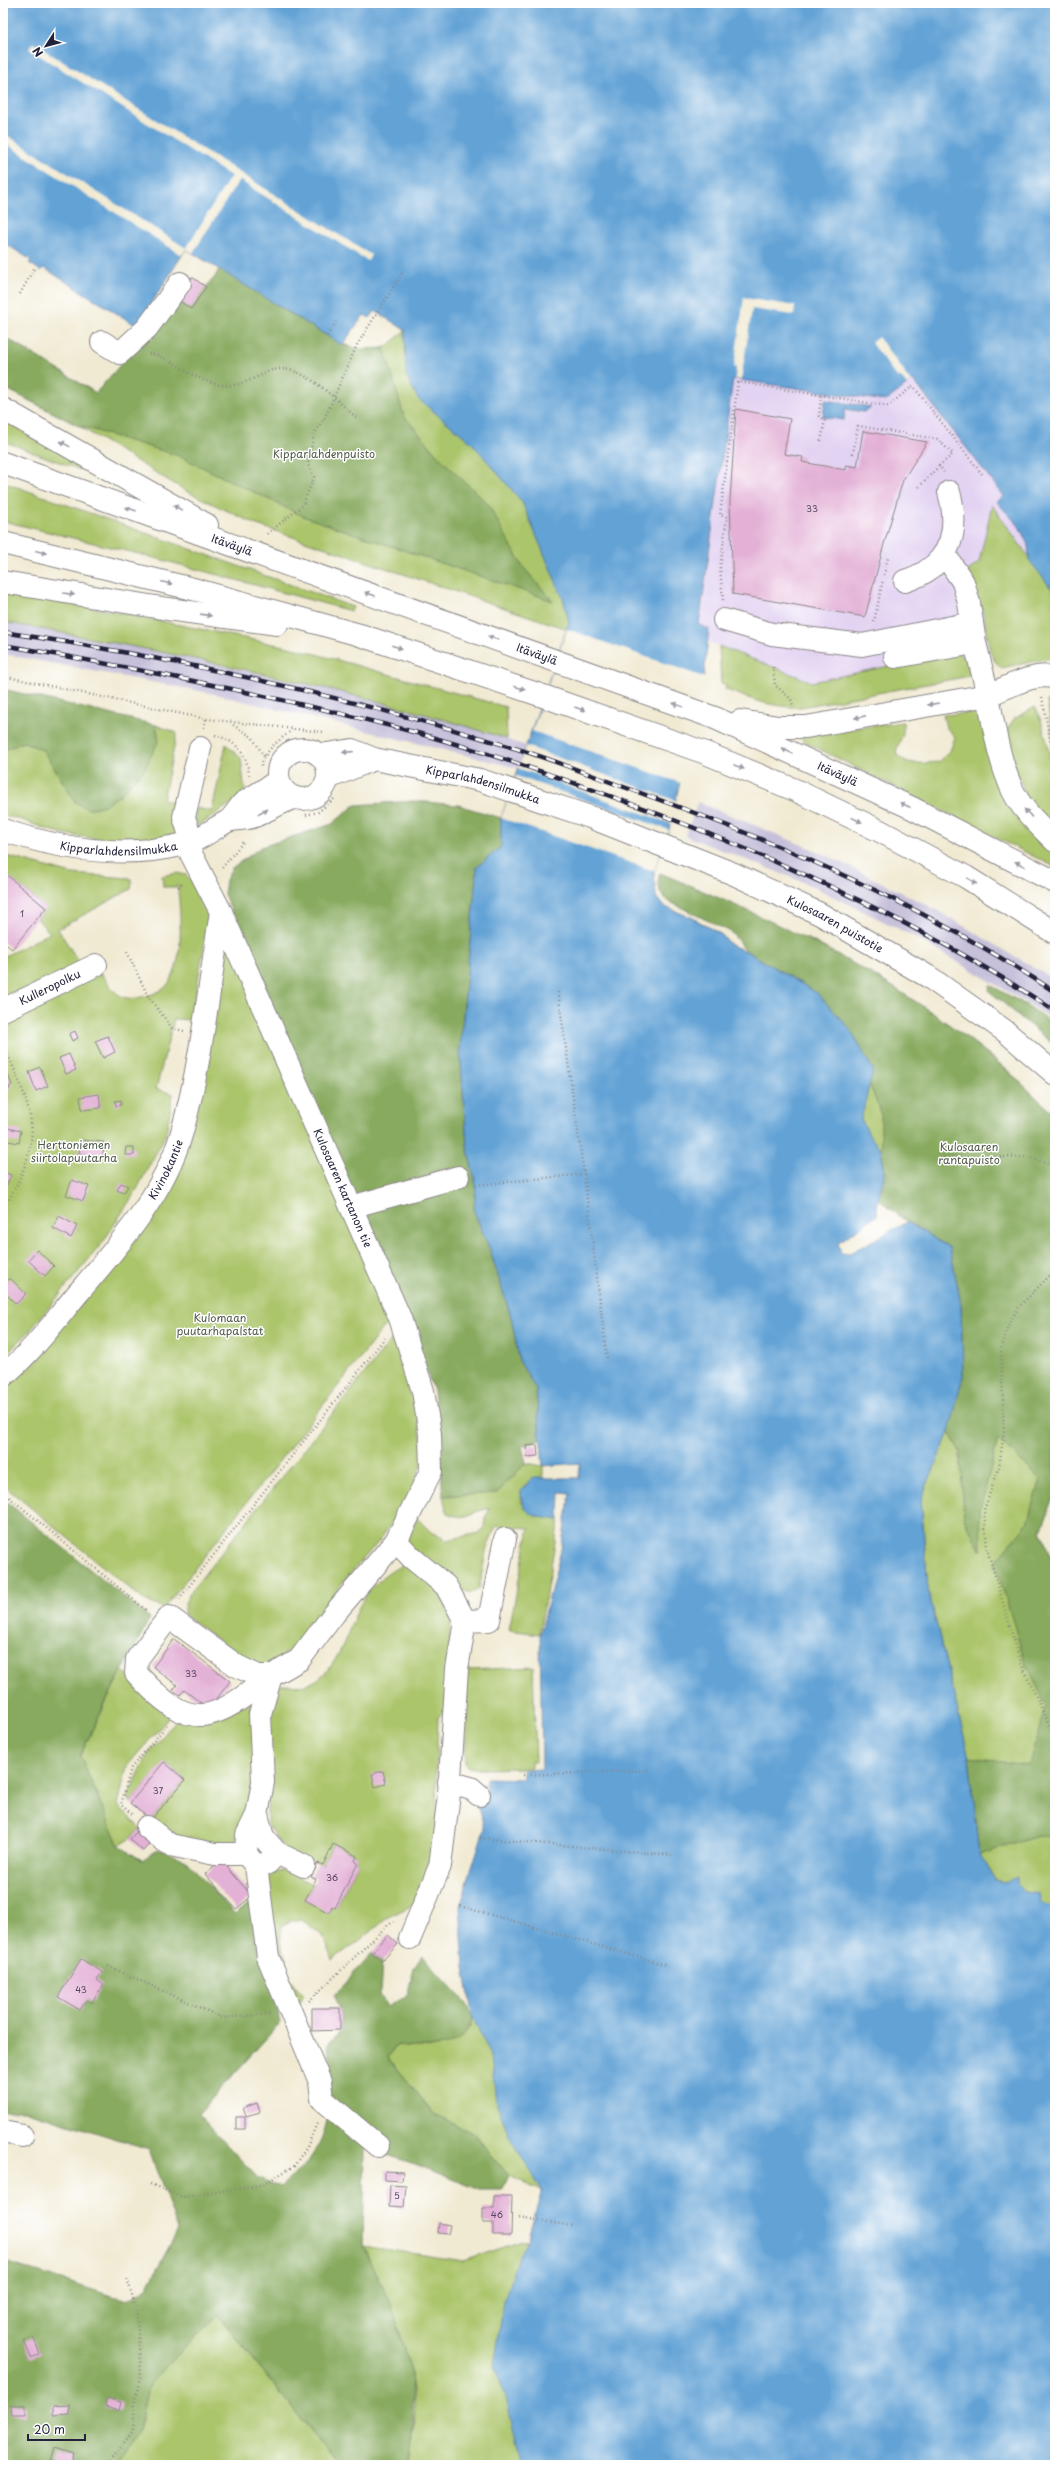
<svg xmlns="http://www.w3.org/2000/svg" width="1058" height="2468" font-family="'Playpen Sans',sans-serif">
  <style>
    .built { fill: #e3d3f2 }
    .industrial { fill: #c6c0da }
    .green { fill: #abc56a; stroke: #667452 }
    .forest { fill: #88aa5e; stroke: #55664c }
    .water { fill: #62a2d5; stroke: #426288 }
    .pier { fill: #f1ead3 }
    .building { fill: #e3b0d6 }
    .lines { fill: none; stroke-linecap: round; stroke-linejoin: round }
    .minor-casing { stroke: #8a8687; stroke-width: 24 }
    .major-casing { stroke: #8a8687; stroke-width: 24 }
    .highway-casing { stroke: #8a8687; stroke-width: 24 }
    .path { stroke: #8a8687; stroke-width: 2.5; stroke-dasharray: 1 3; stroke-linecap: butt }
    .minor { stroke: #fff; stroke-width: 22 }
    .major { stroke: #fff; stroke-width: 22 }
    .highway { stroke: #fff; stroke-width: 22 }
    .rail-casing { stroke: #22223b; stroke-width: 4.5 }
    .rail { stroke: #fff; stroke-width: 3; stroke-dasharray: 9; stroke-linecap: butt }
    .oneway { fill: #9c9ca7 }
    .labels { text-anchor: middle; stroke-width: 3; stroke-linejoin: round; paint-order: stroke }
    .number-label { font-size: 9px; fill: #524662 }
    .park-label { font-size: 11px; fill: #525b4b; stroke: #fff }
    .street-label { font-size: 11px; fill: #22223b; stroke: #fff }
  </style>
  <rect width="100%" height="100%" fill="#fff"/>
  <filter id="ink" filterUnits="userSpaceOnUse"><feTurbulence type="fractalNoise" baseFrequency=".025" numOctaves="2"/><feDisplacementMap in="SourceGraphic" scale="8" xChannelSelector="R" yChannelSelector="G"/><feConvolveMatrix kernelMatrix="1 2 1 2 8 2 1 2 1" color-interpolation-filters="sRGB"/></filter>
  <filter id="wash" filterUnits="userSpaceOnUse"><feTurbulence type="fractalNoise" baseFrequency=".012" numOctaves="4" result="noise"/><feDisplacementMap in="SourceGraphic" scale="16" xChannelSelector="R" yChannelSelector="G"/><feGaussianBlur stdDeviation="0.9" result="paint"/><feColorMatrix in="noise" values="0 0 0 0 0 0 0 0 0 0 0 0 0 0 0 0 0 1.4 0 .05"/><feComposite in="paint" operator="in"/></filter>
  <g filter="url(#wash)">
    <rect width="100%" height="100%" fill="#f1ead3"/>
    <path class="built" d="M733,379L913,380L1004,496L998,502L1019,526L1028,545L1029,560L1055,609L967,659L957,652L812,682L708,642L709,629L699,625Z"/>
    <g class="industrial">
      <path d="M3,622L118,643L324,688L440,717L526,746L518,768L210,693L3,654Z"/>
      <path d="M698,802L824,854L931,907L1055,980V1022L1029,1004L913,936L808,884L685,836Z"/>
    </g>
    <g class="green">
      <path d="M151,330L331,338C346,347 366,353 383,348C390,346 399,335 405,330L481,362L564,601L569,622L567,629L257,525L186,491L77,425L3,387V336L96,393Z"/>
      <path d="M3,418L67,453L80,470L3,441Z"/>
      <path d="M3,482L353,607L351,611L155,558L3,521Z"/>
      <path d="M992,505L1050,587L1055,583V657L1001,668C985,654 988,629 982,610C978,597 973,585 966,573L979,562Z"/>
      <path d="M3,593L111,611L298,649L506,707L507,739C343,686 172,653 3,622Z"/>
      <path d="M719,646L812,682L957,652L967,659L970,676L802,707C774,708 751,700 725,689L727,685L721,683Z"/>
      <path d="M1055,699V750L1047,701Z"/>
      <path d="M1035,707C1052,741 1055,793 1055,830L1027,799L1005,739L1009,726L1014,719Z"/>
      <path d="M980,712L993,766L1020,820L1055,855V867L803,741L801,735L903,722V734L896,751C901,767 925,763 939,762L950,751L955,737L946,727L943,715Z"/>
      <path d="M156,725L177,733L163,800L177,803L178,835C137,842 94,842 53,831C37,827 20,817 3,816V750L24,742L43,750L76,803L159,740Z"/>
      <path d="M226,744L241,758L245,794L198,826L195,816L196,808L212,811Z"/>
      <path d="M3,855L72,874L130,878L132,881L131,889L58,929L90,980L101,973C112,989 119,1003 141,997C151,995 162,992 168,984C185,963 180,913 178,887H163L162,876L177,873L186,875L196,885L210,911L191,1020L174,1019L156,1089L173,1094L166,1134L136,1191L103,1242L28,1333L3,1357V957L50,933L37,919L46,908L3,872Z"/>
      <path d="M693,918L722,935L730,945L746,951L807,938C871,973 935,1011 992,1057C1014,1075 1034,1096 1055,1115V1495L1041,1530L1055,1572V1904L1051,1906L1041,1903L1039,1894L1025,1892L1017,1884L995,1880L980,1855L969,1757L928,1590L921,1499L949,1432L963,1376L881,1150L871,1138L861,1119Z"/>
      <path d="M226,934L390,1312L389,1321L164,1608L145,1601L3,1485V1386L45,1348L151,1220L174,1180Z"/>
      <path d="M396,1334L413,1377L424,1458L408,1500L379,1541L344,1581L298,1642L272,1667L258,1670L185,1615C182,1606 187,1599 191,1591Z"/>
      <path d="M526,1463L543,1466V1478C527,1479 521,1486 521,1502L535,1516L559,1520L539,1634L509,1630L529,1528L496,1526L486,1551L479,1589L471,1593L457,1588L405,1543L417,1518L431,1532L446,1540L479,1533L484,1528L485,1517L490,1509C472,1509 468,1523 447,1513L443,1496L496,1493Z"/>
      <path d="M406,1564L439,1591L451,1618L445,1712L438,1717L436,1783L438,1831L433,1865L413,1905L386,1918L359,1941L332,1960L323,1936L302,1920H292L282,1926L280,1942L286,1959L280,1969L304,1996L296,2006L280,1976L267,1881L273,1874L283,1870L313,1884L305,1900L329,1912L332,1906L336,1907L358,1863L355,1861L357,1856L333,1844L323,1865L286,1851L267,1825L269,1711L278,1685C287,1684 298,1687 306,1685C341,1673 347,1626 364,1598C373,1584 391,1569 406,1564Z"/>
      <path d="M533,1667L536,1762H531V1768L480,1769L468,1767L465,1763L467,1670Z"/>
      <path d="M122,1670L153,1702L171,1715L127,1766L118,1805L140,1828L130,1839L119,1846L80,1756Z"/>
      <path d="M249,1700L257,1730V1753L243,1831L233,1844L210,1848L177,1837L151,1820L185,1780L165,1762L130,1803L128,1796L148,1754L177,1719Z"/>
      <path d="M473,2018L496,2028L551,2203L538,2205L542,2190L509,2176L474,2134L435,2115L388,2057L397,2045L432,2048L470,2027Z"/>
      <path d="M528,2239L538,2465H410C426,2386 398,2316 363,2246L463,2261Z"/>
      <path d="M218,2315L338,2465H115L138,2435L150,2383Z"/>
    </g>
    <g class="forest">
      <path d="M219,269L342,345L361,349L384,348L404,416L441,459L488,504L523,567L553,601L305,517L179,456L77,425L3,387V336L96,393L177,299L206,287L215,277Z"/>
      <path d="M3,689L156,725L159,740L144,770L121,794L105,805L89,809L76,803L43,750L24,742L3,750Z"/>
      <path d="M414,801L458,805L501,818V847L477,867L460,1049L467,1146L476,1185L474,1211L490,1250L512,1320L519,1360L536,1390L540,1440L522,1446L526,1463L497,1493L443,1496L434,1391L402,1308L224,894L226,880L232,868L261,847L332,824L355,805Z"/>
      <path d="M660,873C777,921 894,976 992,1058C1014,1076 1034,1096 1055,1115V1495L1041,1530L1055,1572V1837L1038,1836L980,1855L969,1757L1029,1764L1046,1705L1025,1661L995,1563L1027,1523L1040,1479L998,1439L980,1510L981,1551L964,1519L960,1452L949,1432L963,1376L961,1305L950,1248L907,1222L878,1199L885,1172L881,1149V1113L869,1083L873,1070L817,993L746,951L731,932L668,901C658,892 656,885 660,873Z"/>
      <path d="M990,985L1028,1006L1055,1025V1046L989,991Z"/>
      <path d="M3,1499L150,1618L105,1703L80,1756L119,1846L142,1860L159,1849L187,1861L235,1914L254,1899L280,2023L198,2114L257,2177L280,2187C290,2178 304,2168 311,2157C335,2124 331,2083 328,2044L341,2030L340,2008L334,1995L372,1953L382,1961L380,1994L387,2007L407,1996L414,1968L422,1956L466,2003L473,2018C461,2054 428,2048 397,2045L388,2057L435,2115L474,2134L509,2176L502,2190H480L415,2164L365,2148L363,2246L389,2298L411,2369L414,2442L410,2465H338L218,2315L150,2383L138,2435L115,2465H3V2258L12,2264L127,2301L147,2288L178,2230L149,2149L27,2111H3Z"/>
    </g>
    <g class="water">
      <path d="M3,3H1055V593L1029,560L1028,545L1019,526L997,502L1004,496L913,380L886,401L733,379L699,625L709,629L704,675L669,830L654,871L656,897L663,906L693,918L722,935L730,945L746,951L817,993L850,1029L873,1070L861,1119L871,1138L881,1149L885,1172L878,1199L877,1215L838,1243L841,1253L848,1254L907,1222L950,1248L961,1305L963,1376L949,1432L921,1499L928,1589L969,1757L980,1855L995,1880L1005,1882L1017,1877V1884L1025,1892L1039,1894L1041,1903L1051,1906L1055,1904V2465H521L505,2393L494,2367L504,2301L518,2256L528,2238L542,2190L509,2135L496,2102L491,2056L473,2018L464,1967L460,1906L484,1829L480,1811L476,1804L486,1789V1778L523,1779V1770L542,1769L540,1635L561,1550L570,1493L560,1492L559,1520C538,1517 521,1517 521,1491L532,1478H579L580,1463L543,1466L536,1390L519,1360L512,1320L490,1250L474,1211L476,1185L467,1145L460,1049L477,867L501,847V818L569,622L564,601L522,502L471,442L418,399L406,375L405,330L375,311L370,318L364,315L342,345L186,249L137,326L44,268L41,271L29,263L31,260L3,242Z"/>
      <path d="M825,400L871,407L864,412L845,409L844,420L823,417Z"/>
    </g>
    <g class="pier">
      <path d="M33,43L371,255L368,261L239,180L193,253L186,249L182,255L3,142V133L186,248L231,176L29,49Z"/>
      <path d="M744,298L795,306L794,315L752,309L741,380L735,379L736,368L734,367Z"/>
      <path d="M878,337L905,372L904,373L911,382L907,385L900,376L898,378L871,343Z"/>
      <path d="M567,629L706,678L681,783L532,731Z"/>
      <path d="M526,746L677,801L672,824L518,768Z"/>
      <path d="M516,776L669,830L654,871L501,818Z"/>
    </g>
    <g id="blocks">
      <g class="building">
        <path d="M192,277L206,287L191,309L177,299Z"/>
        <path d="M736,409L790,419L784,454L803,457L802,462L846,470V465L857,467L863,431L927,442L903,480L884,544L865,617L733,594L730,501Z"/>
        <path d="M3,872L46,908L12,949L3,942Z"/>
        <path d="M75,1031L78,1038L72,1041L69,1034Z"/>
        <path d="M108,1036L115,1052L103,1058L95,1041Z"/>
        <path d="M69,1054L76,1070L66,1074L59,1058Z"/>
        <path d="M40,1067L48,1086L36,1091L29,1072Z"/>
        <path d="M8,1075L12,1085L9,1087L10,1089L3,1092V1077Z"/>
        <path d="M99,1094L101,1108L82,1110L80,1097Z"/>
        <path d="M121,1100V1105L116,1106L115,1101Z"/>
        <path d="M3,1127L21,1131L19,1143L3,1140Z"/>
        <path d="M81,1140L104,1142L103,1156L91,1158V1155L79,1154Z"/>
        <path d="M126,1147H134V1155H125Z"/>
        <path d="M3,1172L11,1175L6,1187L3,1185Z"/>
        <path d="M72,1180L89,1186L83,1201L66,1195Z"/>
        <path d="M121,1183L128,1186L124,1193L117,1190Z"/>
        <path d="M59,1216L77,1226L71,1238L53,1228Z"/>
        <path d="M37,1250L54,1266L45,1276L28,1260Z"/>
        <path d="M10,1278L26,1294L16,1304L3,1291V1285Z"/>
        <path d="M537,1445L538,1456L527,1457L526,1446Z"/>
        <path d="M174,1639L230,1681L209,1709L184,1690L180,1695L173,1690L177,1685L153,1667Z"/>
        <path d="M164,1762L185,1780L151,1820L130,1803Z"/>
        <path d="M383,1771L386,1784L375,1787L372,1774Z"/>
        <path d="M140,1828L153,1839L143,1851L130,1839Z"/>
        <path d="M333,1844L357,1856L355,1861L358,1863L335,1908L332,1906L329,1913L305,1900L316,1879L311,1877L318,1863L323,1865Z"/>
        <path d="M221,1860L252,1896L236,1909L205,1874Z"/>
        <path d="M388,1935L398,1944L382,1961L372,1953Z"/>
        <path d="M81,1959L102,1972L97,1980L103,1984L92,2003L86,2000L80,2010L58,1997Z"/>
        <path d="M312,2008H340V2030L312,2031Z"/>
        <path d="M257,2103L260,2112L246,2116L243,2108Z"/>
        <rect x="236" y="2117" width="9" height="12"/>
        <path d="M385,2171L403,2172L402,2181L385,2180Z"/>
        <path d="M390,2185L406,2186L404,2207L389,2206Z"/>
        <path d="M494,2196H512L511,2235H493V2223H483V2208H494Z"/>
        <path d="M439,2223L450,2225L448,2234L438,2233Z"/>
        <path d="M33,2337L40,2354L31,2358L24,2341Z"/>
        <path d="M107,2398L121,2402L119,2411L105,2407Z"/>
        <path d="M10,2405H25V2415H11Z"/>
        <path d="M69,2405V2414L53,2415V2406Z"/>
        <path d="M55,2447L74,2453L71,2465L51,2461Z"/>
      </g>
    </g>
  </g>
  <g filter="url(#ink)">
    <use href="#blocks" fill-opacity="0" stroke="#8a8687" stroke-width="1"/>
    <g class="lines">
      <g class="minor-casing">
        <g id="minor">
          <path d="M102,342L120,353L147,328L180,283"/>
          <path d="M945,555L963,582L969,603L975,643L988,695"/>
          <path d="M905,581C949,567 961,534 949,492"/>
          <path d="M724,620L772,634L862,645L972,623"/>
          <path d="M895,657L975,643"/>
          <path d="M192,842L184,817L200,748"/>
          <path id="s1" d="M186,844L221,912L400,1318L423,1391L430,1434L431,1471L396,1541L334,1614L299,1660L271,1676H258L237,1666L169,1617L137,1659L136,1673C192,1735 212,1722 271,1676"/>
          <path id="s2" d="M3,1010L96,965"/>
          <path d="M351,1207L458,1177"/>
          <path id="s3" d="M3,1376C32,1352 54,1322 78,1293C119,1245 164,1194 182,1132C202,1060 209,985 221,912"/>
          <path d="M396,1541L412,1558L446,1586L465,1621"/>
          <path d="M465,1621L489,1620L505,1539"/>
          <path d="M271,1676L260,1714L263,1782L257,1815L247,1835L246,1854L256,1866L268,1863L277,1853L304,1866"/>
          <path d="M449,1782L471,1788L479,1795"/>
          <path d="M257,1815L263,1837L277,1853"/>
          <path d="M147,1827L170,1845L215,1854H246"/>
          <path d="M256,1866L268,1957L320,2082L322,2099L378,2146"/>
          <path d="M410,1938L440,1866L449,1794L457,1669L465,1621"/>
          <path d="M3,2132L22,2136"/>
        </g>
      </g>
      <g class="major-casing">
        <g id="major">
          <path d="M988,695C1007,688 1035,671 1055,678"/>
          <circle cx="303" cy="774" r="25"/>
          <path id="s4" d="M320,755L352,750L374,759L480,780L590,817L734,874L820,914L929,977L1005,1031L1055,1074"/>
          <path d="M328,778L374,759"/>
          <path d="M230,820L243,803L278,781"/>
          <path id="s5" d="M3,830C62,850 125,859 185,844C201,840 214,828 228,821C236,818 247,820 255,816C268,810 280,803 293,798"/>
        </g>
      </g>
      <g class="highway-casing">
        <g id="highway">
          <path d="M3,409L207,525"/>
          <path id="s6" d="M3,463L715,718L912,808L1055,882"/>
          <path d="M3,543L197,590L360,635L543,696L703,752L795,790L880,831L966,877L1055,933"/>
          <path d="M3,582L168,609L277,624"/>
          <path d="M740,721L778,727H806L988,695C994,728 999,761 1013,791C1022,810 1040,826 1055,841"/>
        </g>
      </g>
      <g class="path">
        <path d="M20,294L35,267"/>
        <path d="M327,336L336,322"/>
        <path d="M149,354C168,355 186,374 204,380C209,382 216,384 221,385C234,388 254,379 265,373C297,355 336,401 358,419"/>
        <path d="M821,441L825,420L819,416L821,395"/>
        <path d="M853,454L858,426L937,439L953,454L939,466L944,472"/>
        <path d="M919,487L939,466"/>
        <path d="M267,534L303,505L314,477L308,465L314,434L325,417L357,345L403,272"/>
        <path d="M884,575L888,558"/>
        <path d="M723,600L720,568L727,517L720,515L738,382L888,406L913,386L982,474"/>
        <path d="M874,622L883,580"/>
        <path d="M773,667L775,685L791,699L793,706"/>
        <path d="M3,676L206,719L323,732"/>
        <path d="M1042,697L1055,766"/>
        <path d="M233,725L252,737L264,756"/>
        <path d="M204,728L206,719"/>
        <path d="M215,735C236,741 247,753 249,775"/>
        <path d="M261,766C265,750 278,741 292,730"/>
        <path d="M306,815L318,812L334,799"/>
        <path d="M222,868L243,842"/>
        <path d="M178,887L184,882"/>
        <path d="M127,952L148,996L172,1028L184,1031"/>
        <path d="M558,992L584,1174L607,1358"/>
        <path d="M3,1044C13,1067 25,1091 30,1116C37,1146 20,1183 3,1208"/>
        <path d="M944,1157H1030L1055,1166"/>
        <path d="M476,1185L584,1174"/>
        <path d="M1055,1270L1018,1308L1008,1326L1001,1347L1004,1433L999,1467L984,1510L987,1549L1021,1663L1055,1738"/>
        <path d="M3,1492L147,1611"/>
        <path d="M179,1599L385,1338"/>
        <path d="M523,1775L650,1770"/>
        <path d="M132,1814L121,1805L131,1768L167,1725"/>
        <path d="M480,1838L672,1855"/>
        <path d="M460,1906L666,1965"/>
        <path d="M108,1966L223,2018L271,2014"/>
        <path d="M309,2001L388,1925L394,1922"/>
        <path d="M150,2184L183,2197L262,2185L294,2166L307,2147L318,2121"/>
        <path d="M519,2217L572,2226"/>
        <path d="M107,2465L133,2431L135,2399L141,2373L136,2308L127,2278"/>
      </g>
      <use href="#minor" class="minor"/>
      <use href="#major" class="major"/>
      <use href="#highway" class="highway"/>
      <g class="rail-casing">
        <g id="rail">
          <path d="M3,632C176,658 357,699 524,751C561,763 598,778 635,791C781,843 925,906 1055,992"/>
          <path d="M3,645C135,668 265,694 395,727C468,746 539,770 610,796C765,852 917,920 1055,1011"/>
        </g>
      </g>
      <use href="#rail" class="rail"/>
    </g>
    <defs><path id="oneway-solid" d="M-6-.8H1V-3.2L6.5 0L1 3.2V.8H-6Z"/></defs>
    <g class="oneway">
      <use href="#oneway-solid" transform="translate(65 444) rotate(-151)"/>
      <use href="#oneway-solid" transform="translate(178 508) rotate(-151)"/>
      <use href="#oneway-solid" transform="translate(131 509) rotate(-161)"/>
      <use href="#oneway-solid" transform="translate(41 552) rotate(14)"/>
      <use href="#oneway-solid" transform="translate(167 583) rotate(14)"/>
      <use href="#oneway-solid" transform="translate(69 594) rotate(9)"/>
      <use href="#oneway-solid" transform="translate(370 594) rotate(-160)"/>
      <use href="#oneway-solid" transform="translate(206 615) rotate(8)"/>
      <use href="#oneway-solid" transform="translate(493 638) rotate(-160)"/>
      <use href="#oneway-solid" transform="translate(397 647) rotate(18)"/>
      <use href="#oneway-solid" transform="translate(520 688) rotate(18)"/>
      <use href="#oneway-solid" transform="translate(933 704) rotate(171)"/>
      <use href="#oneway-solid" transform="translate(678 705) rotate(-160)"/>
      <use href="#oneway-solid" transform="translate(580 709) rotate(19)"/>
      <use href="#oneway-solid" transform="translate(860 717) rotate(169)"/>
      <use href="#oneway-solid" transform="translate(787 751) rotate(-156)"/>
      <use href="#oneway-solid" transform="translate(348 752) rotate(175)"/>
      <use href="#oneway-solid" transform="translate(739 767) rotate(22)"/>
      <use href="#oneway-solid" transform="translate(905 805) rotate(-155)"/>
      <use href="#oneway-solid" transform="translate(263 812) rotate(-29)"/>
      <use href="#oneway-solid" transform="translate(1028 813) rotate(-133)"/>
      <use href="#oneway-solid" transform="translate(857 820) rotate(26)"/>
      <use href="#oneway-solid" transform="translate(1020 864) rotate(-153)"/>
      <use href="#oneway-solid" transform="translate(972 881) rotate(32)"/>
    </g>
  </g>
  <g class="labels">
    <g class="number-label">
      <text x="812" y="512">33</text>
      <text x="22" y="917">1</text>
      <text x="191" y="1677">33</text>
      <text x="158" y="1794">37</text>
      <text x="332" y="1881">36</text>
      <text x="81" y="1993">43</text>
      <text x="397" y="2199">5</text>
      <text x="497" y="2218">46</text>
    </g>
    <g class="park-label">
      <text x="324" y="458">Kipparlahdenpuisto</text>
      <text x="74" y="1149">Herttoniemen<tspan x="74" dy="13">siirtolapuutarha</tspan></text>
      <text x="969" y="1151">Kulosaaren<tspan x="969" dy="13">rantapuisto</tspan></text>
      <text x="220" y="1322">Kulomaan<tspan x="220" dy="13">puutarhapalstat</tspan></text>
    </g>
    <g class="street-label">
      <text dy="4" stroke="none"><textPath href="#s6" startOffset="243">Itäväylä</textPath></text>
      <text dy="4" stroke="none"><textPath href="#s6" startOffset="567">Itäväylä</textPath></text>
      <text dy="4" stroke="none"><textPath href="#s6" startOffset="891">Itäväylä</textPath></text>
      <text dy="4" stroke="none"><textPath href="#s4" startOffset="168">Kipparlahdensilmukka</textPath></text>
      <text dy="4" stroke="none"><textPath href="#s5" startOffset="118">Kipparlahdensilmukka</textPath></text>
      <text dy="4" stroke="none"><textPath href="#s4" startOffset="548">Kulosaaren puistotie</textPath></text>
      <text dy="4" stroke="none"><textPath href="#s2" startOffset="52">Kulleropolku</textPath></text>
      <text dy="4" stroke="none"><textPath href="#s3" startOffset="264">Kivinokantie</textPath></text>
      <text dy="4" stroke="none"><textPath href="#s1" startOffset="378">Kulosaaren kartanon tie</textPath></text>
    </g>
  </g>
  <rect width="1058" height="2468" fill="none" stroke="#fff" stroke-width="16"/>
  <g transform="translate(46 46) rotate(234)" stroke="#ffffff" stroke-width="3" paint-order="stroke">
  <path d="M0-3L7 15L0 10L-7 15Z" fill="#22223b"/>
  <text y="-6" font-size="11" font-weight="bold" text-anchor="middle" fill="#22223b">N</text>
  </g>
  <path d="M28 2434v6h57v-6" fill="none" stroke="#22223b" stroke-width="2"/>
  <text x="34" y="2434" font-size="12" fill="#22223b" stroke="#ffffff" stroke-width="3" paint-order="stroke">20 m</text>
</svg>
